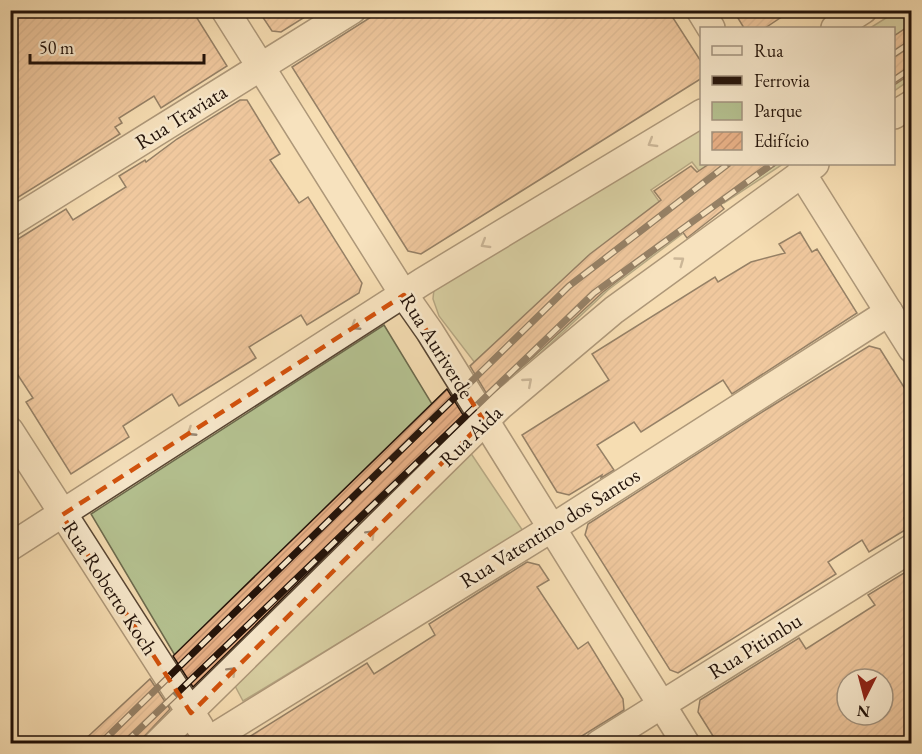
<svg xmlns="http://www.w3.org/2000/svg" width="922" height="754" font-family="'EB Garamond',serif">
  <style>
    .green { fill: #b5c291; stroke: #6c6a4d; stroke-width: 1.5 }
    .building { fill: url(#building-hatch); stroke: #221209; stroke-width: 1.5; fill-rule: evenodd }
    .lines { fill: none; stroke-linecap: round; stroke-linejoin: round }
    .minor-casing { stroke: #574533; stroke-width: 30 }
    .minor { stroke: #f8e9cd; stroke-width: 27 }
    .rail-casing { stroke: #221209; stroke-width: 7 }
    .rail { stroke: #f8e9cd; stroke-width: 4.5; stroke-dasharray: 14; stroke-linecap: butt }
    .oneway { stroke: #988875 }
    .marked { fill: none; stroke: #d4520c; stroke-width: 4.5; stroke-dasharray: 12 8; stroke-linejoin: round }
    .labels { text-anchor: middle; stroke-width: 5; stroke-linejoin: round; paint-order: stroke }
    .street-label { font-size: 21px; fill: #221209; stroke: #f8e9cd }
  </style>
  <defs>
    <pattern id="building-hatch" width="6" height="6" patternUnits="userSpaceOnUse" patternTransform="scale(1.5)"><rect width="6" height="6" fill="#e8b086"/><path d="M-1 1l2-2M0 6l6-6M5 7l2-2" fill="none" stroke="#c79672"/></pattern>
  </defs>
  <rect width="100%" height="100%" fill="#f5ddb2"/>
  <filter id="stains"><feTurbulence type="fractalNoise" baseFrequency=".00333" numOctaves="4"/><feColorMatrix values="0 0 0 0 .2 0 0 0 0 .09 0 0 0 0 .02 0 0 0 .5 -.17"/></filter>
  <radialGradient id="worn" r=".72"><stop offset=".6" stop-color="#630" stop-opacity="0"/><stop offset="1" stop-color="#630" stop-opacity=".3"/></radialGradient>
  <g class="green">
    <path d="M897,11H911V79L894,91V28H870Z"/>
    <path d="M702,126V164H783L724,203L692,162L651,190L682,234L608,290L498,393L439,316L433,299L434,289Z"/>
    <path d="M384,325L446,427L186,674L91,514Z"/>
    <path d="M470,452L523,531L243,701L234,684Z"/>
  </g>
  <g class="building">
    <path d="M10,10H192L227,66L161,108L154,96L119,118L122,123L115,127L120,134L17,198L10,188Z"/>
    <path d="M258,10H316L281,32L272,31Z"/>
    <path d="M382,10H668L702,63V78L421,254L408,251L292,67Z"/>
    <path d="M733,10H792L765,28H744Z"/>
    <path d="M912,24V73L894,85V36Z"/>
    <path d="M240,100H247L280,154L270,160L299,203L308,197L362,283L359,293L307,325L301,315L249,347L256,358L179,406L172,394L123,426L129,437L71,474L26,402L33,398L10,363V244L66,209L73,220L126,187L119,176L145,160L146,162L177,139Z"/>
    <path d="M709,164H777L720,204L724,209L687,238L682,231L603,292L530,360L488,396L470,366L590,254L661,200L654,191L691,166L697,172Z"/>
    <path d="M800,232L812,252L817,249L857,313L732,394L723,380L641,432L634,422L597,445L614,470L601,478L602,475L569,495L557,492L522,435L609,380L592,354L715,277L718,282L751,262L785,253L779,244Z"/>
    <path d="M869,346L880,349L912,400V513L904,518L910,527L869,552L862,540L828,562L836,574L678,673L670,670L585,535L588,524L767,409Z"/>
    <path d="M447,389L465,418L193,687L173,656Z"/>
    <path d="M527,562L539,565L549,580L537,587L578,649L588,642L623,699L624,710L569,744H238L367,663L374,674L435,635L429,624Z"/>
    <path d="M912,568V744H718L698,712L700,700L799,638L806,649L875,605L868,595ZM847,679H883V715H847Z"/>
    <path d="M150,679L170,709L137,744H80Z"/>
  </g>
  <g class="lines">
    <g class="minor-casing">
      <g id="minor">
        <path d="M225,10L404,295L430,332L686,744"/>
        <path d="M700,10L711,28"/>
        <path d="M835,28L863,10"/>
        <path d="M894,115L912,104"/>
        <path d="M801,172L912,349"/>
        <path d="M10,223L352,10"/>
        <path d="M10,431L200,727"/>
        <path d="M10,547L422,282L702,113"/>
        <path d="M157,744L500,406L614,310L815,164"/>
        <path d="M203,744L552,528L889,312"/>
        <path d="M599,744L912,548"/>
      </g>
    </g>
    <use href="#minor" class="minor"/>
    <g class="rail-casing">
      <g id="rail">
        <path d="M894,54L912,42"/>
        <path d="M894,80L912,68"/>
        <path d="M100,744L569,286L728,164"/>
        <path d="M124,744L594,293L772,164"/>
      </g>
    </g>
    <use href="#rail" class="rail"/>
  </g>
  <defs><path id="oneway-chevron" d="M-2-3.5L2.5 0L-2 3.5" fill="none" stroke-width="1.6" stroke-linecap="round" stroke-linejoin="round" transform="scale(1.5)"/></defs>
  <g class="oneway">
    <use href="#oneway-chevron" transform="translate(652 143) rotate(149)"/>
    <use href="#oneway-chevron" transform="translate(485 244) rotate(149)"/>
    <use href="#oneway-chevron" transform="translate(680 261) rotate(-36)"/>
    <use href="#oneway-chevron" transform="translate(355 326) rotate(147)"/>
    <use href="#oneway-chevron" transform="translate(528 382) rotate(-41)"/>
    <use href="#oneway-chevron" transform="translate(191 432) rotate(147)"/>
    <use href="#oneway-chevron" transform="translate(371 534) rotate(-45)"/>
    <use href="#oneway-chevron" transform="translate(232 671) rotate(-45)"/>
  </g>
  <path d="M0 0H922V754H0ZM404,295L484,421L191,713L62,515Z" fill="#f5ddb2" fill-opacity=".55" fill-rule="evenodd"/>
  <path class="marked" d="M404,295L484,421L191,713L62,515Z"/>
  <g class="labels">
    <g class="street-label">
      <text transform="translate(181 117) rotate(-32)" y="7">Rua Traviata</text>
      <text transform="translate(437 346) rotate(58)" y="7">Rua Auriverde</text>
      <text transform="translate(471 436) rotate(-44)" y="7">Rua Aida</text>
      <text transform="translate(550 528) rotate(-32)" y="7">Rua Vatentino dos Santos</text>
      <text transform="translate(110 588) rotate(57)" y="7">Rua Roberto Koch</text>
      <text transform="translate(755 646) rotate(-32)" y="7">Rua Pitimbu</text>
    </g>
  </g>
  <rect width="922" height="754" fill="none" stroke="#f5ddb2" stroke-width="36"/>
  <rect x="12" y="12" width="898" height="730" fill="none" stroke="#221209" stroke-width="3"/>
  <rect x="18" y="18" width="886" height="718" fill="none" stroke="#221209" stroke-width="1.5"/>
  <rect x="700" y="27" width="195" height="138" fill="#f8e9cd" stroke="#a2937f" stroke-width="1.5"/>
  <rect x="712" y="46" width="30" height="9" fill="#f8e9cd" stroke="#a2937f" stroke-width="1.5"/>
  <text x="754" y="57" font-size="18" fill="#221209">Rua</text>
  <rect x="712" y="76" width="30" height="9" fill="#221209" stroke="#a2937f" stroke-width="1.5"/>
  <text x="754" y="87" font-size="18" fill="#221209">Ferrovia</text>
  <rect x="712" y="102" width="30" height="18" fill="#b5c291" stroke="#a2937f" stroke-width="1.5"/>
  <text x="754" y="117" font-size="18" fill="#221209">Parque</text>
  <rect x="712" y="132" width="30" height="18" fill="url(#building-hatch)" stroke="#a2937f" stroke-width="1.5"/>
  <text x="754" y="147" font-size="18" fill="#221209">Edifício</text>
  <g transform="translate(865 697) rotate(186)"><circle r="28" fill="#f8e9cd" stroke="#a2937f" stroke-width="1.5"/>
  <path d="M0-4.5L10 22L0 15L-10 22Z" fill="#8f2418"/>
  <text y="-9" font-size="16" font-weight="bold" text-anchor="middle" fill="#221209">N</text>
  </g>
  <path d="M30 54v9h174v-9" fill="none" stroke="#221209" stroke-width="3"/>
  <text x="39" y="54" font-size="18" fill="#221209" stroke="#f8e9cd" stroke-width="4.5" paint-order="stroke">50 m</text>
  <rect width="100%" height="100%" filter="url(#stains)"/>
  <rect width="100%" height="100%" fill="url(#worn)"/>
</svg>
